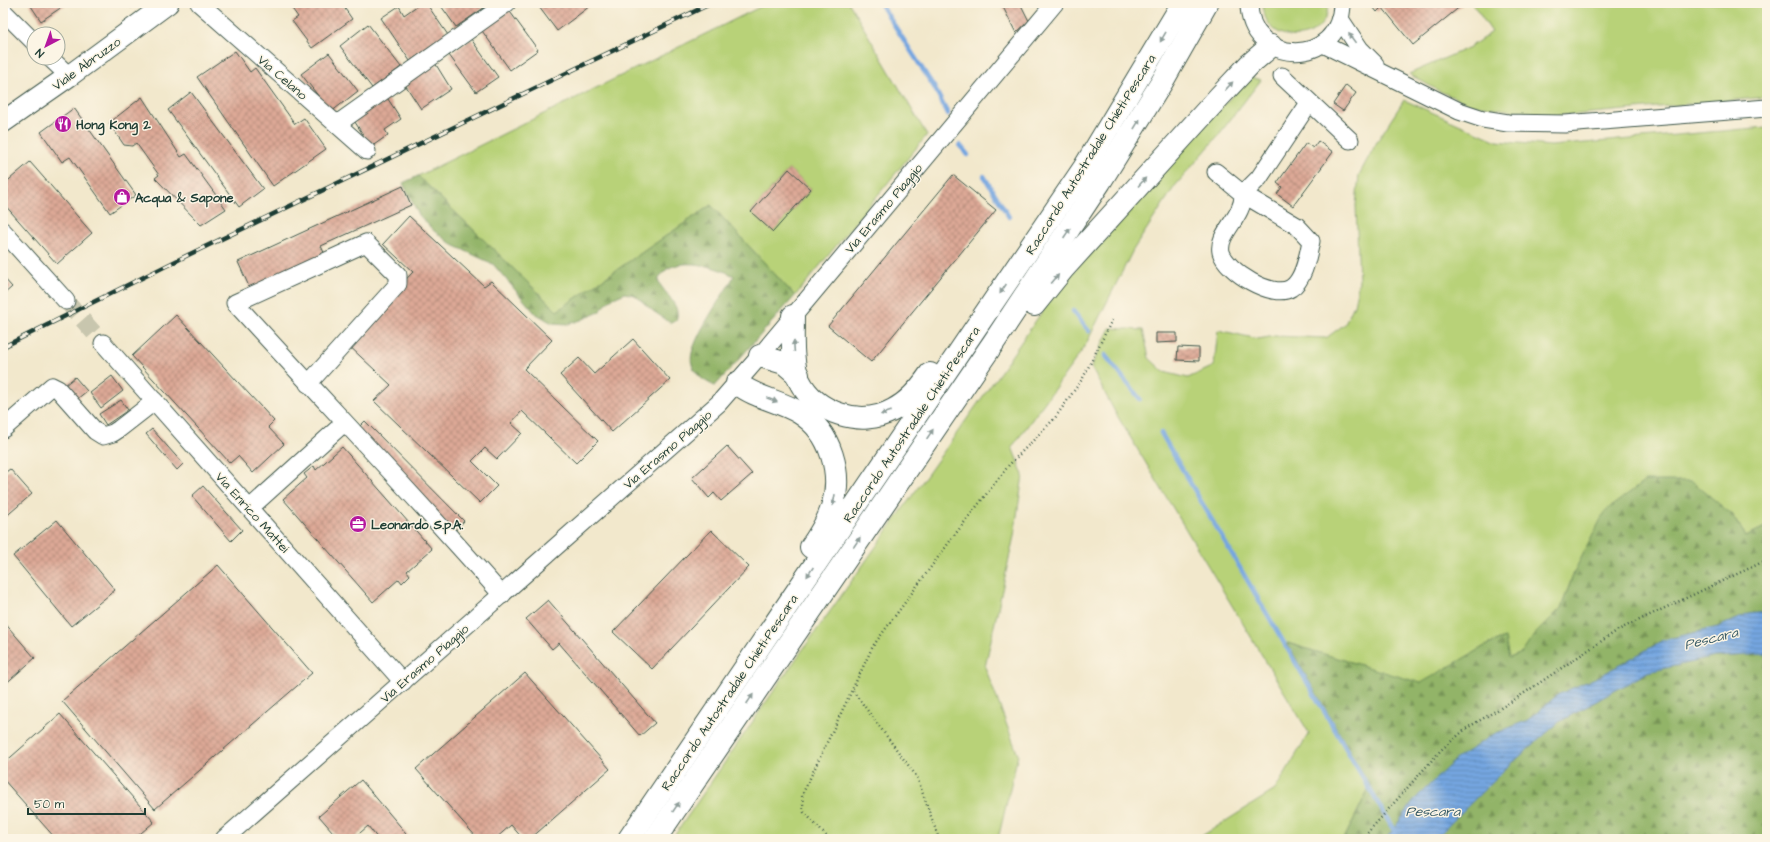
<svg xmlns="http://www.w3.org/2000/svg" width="1770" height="842" font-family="'Architects Daughter',sans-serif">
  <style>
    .green { fill: #b8d278; stroke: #6c8856; fill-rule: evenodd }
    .forest { fill: url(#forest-firs); stroke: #58784e }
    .water { fill: url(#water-rules); stroke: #4a728a }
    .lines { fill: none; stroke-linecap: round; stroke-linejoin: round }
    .stream { stroke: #75a6e0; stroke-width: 4.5 }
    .building { fill: url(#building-cross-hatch) }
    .minor-tunnel { stroke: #c8c6ae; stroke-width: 17; stroke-dasharray: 17 8; stroke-linecap: butt }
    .minor-casing { stroke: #3f574b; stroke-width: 19 }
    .major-casing { stroke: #3f574b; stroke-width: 23 }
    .highway-casing { stroke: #3f574b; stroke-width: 24 }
    .path { stroke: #3f574b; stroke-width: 2.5; stroke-dasharray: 1 3; stroke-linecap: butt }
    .minor { stroke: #fff; stroke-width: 17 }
    .major { stroke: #fff; stroke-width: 21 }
    .highway { stroke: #fff; stroke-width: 22 }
    .rail-casing { stroke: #1f3d34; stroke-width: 4.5 }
    .rail { stroke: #fcf5e5; stroke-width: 3; stroke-dasharray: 9; stroke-linecap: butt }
    .oneway { fill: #8f9e9a }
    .labels { text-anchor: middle; stroke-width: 3; stroke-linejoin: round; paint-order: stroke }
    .street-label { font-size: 13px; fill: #1f3d34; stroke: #fcf5e5 }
    .poi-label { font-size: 13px; font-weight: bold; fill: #1f3d34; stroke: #fcf5e5; text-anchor: start }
    .water-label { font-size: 14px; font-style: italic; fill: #395c68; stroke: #fcf5e5 }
  </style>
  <defs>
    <pattern id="forest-firs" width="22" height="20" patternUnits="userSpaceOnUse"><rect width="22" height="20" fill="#92b468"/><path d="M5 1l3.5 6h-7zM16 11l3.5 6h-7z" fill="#779456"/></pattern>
    <pattern id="water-rules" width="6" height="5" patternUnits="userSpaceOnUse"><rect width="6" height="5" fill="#75a6e0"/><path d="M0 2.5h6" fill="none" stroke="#5f88b6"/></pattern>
    <pattern id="building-cross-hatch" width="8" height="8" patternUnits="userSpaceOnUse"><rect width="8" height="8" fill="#dda996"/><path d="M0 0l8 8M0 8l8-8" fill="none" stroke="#b38b7b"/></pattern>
  </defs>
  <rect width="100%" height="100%" fill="#fcf5e5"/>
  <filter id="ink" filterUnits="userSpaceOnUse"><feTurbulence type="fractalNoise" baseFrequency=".025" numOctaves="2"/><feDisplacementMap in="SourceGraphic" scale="8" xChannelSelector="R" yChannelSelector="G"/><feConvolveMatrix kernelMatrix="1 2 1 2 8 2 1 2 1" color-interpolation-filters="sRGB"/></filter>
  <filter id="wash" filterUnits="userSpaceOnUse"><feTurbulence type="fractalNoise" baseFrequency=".012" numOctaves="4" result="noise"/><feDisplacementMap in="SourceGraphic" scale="16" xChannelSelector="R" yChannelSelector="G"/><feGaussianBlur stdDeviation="0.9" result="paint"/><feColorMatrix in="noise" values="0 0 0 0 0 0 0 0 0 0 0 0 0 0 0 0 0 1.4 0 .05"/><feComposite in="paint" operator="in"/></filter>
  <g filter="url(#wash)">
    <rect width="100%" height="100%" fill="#f2e8cc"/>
    <g class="green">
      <path d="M768,3H849L927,135L795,296L711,205L557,311L418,176ZM789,169L811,189L773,232L751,212Z"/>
      <path d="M1263,3H1328C1329,47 1262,48 1263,3Z"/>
      <path d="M1472,3H1767V97L1581,114L1543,116L1470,104L1439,91L1409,74L1470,47L1492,32Z"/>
      <path d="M1249,77L1261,80L1213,142L1175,186L1133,250L1084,348L1012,447L1023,475L1014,536L985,667L1018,755L998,839H672L784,676L1001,371L1057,290Z"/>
      <path d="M1404,100L1497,141L1551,146L1767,127V526L1746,536L1731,514L1575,570L1561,608L1534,635L1523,653L1509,659L1504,638L1483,647L1421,684L1288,643L1370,786L1344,839H1197L1275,790L1309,733L1115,412L1091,367L1110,328L1143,330L1149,358L1164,372L1188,378L1214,366L1218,330L1258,339L1275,336L1326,338L1345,324L1354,305L1359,281L1356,205L1359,175L1378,140Z"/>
    </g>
    <g class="forest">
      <path d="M418,176L557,311L711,205L795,296L715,386C704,381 696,376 692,364C685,347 725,293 734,276C714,265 668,253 658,281C664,293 682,306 676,320L671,323L653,311L635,295L625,293L611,299L599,312L581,320L568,324L552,323L535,313L493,264L453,245L434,231L419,215L403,183Z"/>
      <path d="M1645,481H1692L1731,514L1746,536L1767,526V612L1748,614L1718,627L1664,640L1600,676L1559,694L1528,720L1494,734L1417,797L1386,839H1344L1370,786L1287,643L1421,683L1483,647L1505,638L1509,658L1522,653L1534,635L1561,608L1575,570L1605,511Z"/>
      <path d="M1767,654V839H1435L1504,770L1559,722L1648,672L1714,657Z"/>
    </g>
    <path class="water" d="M1767,612V654L1714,657L1648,672L1559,722L1504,770L1435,839H1386L1417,797L1456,759L1494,734L1528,720L1559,694L1600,676L1664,640L1718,627L1748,614Z"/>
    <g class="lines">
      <g class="stream">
        <path d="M880,3L934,87L948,114"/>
        <path d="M960,145L968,155"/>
        <path d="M984,176L1009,217"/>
        <path d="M1073,311L1089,331"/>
        <path d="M1105,355L1140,399"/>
        <path d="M1161,433L1399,839"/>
      </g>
    </g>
    <g id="blocks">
      <g class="building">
        <path d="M29,3H68L41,21Z"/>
        <path d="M127,3H138L131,8Z"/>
        <path d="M288,3H341L352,19L312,48L292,21L298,17Z"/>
        <path d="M421,3H426L448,35L410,61L381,18L399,6L404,15Z"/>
        <path d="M439,3H491L456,27Z"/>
        <path d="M536,3H594L557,31Z"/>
        <path d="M1001,3H1020L1029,21L1016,33Z"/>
        <path d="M1370,3H1460L1462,5L1413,45L1382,7L1377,12Z"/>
        <path d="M508,9L538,50L510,70L480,28Z"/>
        <path d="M368,24L401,67L372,88L340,46Z"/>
        <path d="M471,39L498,77L476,92L449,55Z"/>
        <path d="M235,51L250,72L255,68L295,124L304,118L326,149L273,186L197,77Z"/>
        <path d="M329,53L358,91L331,112L301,74Z"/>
        <path d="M435,63L451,89L421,109L404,83Z"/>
        <path d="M1346,85L1356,93L1343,111L1333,104Z"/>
        <path d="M191,92L263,189L239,207L168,110Z"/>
        <path d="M386,96L401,119L385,130L388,135L371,147L353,119Z"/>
        <path d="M142,97L181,157L186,154L226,209L201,225L155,178L159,175L136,143L132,146L124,145L109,123Z"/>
        <path d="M74,108L136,195L110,213L70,157L62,162L41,132Z"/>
        <path d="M1318,141L1333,152L1293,206L1277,194L1282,187L1277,183L1306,143L1313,148Z"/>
        <path d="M30,162L92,233L57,264L3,203V185Z"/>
        <path d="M789,169L811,189L773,232L751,212Z"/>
        <path d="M953,175L996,210L871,362L828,326Z"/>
        <path d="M403,186L411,205L321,246L326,257L251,291L238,262Z"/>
        <path d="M409,216L484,286L491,281L552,340L524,369L598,441L576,463L522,411L511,423L522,433L497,459L485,448L472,461L497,486L480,503L374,401L391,385L346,343L413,272L383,244Z"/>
        <path d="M3,277L12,287L3,295Z"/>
        <path d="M176,315L274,421L268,427L284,444L253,473L238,456L230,463L132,356Z"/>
        <path d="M1156,333H1177V342L1156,343Z"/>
        <path d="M633,339L670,380L612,432L560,375L579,358L594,374Z"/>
        <path d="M1178,347L1199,348V361L1177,360Z"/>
        <path d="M112,376L123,391L101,408L90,393Z"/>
        <path d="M75,377L87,391L77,399L65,385Z"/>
        <path d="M121,400L128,410L106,425L99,414Z"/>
        <path d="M365,421L464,521L453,533L353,433Z"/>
        <path d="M152,429L183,464L177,470L146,434Z"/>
        <path d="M727,446L752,474L721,501L714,493L709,498L692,478Z"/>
        <path d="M342,447L432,549L407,571L410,575L402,583L399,579L373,602L283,499L307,478L304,474L314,466L316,470Z"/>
        <path d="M10,469L32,494L3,519V474Z"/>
        <path d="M203,486L242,530L231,541L192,496Z"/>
        <path d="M57,520L115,590L71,626L13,556Z"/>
        <path d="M711,530L749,567L652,669L613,632Z"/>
        <path d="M218,565L312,673L155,809L62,701Z"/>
        <path d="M548,600L655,723L640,736L559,643L552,649L526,619Z"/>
        <path d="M3,621L35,658L3,686Z"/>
        <path d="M525,673L610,769L530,839H523L511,825L495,839H478L416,769Z"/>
        <path d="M60,714L154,822L134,839H56L3,779V764Z"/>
        <path d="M361,780L411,839H378L368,826L353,839H339L319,816Z"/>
      </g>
    </g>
  </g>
  <g filter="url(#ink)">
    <use href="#blocks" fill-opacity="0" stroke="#3f574b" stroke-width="1"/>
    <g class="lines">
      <path class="minor-tunnel" d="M66,301L103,343"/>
      <g class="minor-casing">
        <g id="minor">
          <path d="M199,3L367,151"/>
          <path d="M1249,3C1249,67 1341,69 1342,3"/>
          <path d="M3,11L34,42"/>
          <path d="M1340,19L1360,49L1375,64"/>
          <path d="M1323,44L1459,111L1483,119L1508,123L1565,124L1767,108"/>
          <path d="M50,58L69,76"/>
          <path d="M1282,76L1350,140"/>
          <path d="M337,124L507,3"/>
          <path d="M1216,172L1243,194C1244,217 1217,233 1221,252C1226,271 1273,300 1291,288C1304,280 1308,255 1311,241L1297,226L1243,194L1259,178L1309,103"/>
          <path d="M3,231L66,301"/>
          <path d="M103,343L403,682"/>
          <path d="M308,384L398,284V275L366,243L235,303C324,401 415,496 502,595"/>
          <path d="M3,429L52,386L58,389L95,431L103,436L113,433L119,429L155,401"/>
          <path d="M250,508L344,423"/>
          <path d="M224,839L719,403L760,356L1055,3"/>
        </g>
      </g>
      <g class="major-casing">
        <path id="major" d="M3,122L69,76L168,3"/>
      </g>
      <g class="highway-casing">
        <g id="highway">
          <path d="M1034,305L1063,269L1219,97L1250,64L1271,46"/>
          <path d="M793,316C793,336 791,362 799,380C815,413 861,428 893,410C909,402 920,389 930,374"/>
          <path d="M760,356L784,363L798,375"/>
          <path d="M737,383C755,398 781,401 800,413C831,432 843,474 832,507C828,522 819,535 811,547"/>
          <path d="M629,839L1084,168L1183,3"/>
          <path d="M655,839L994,342L1100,182L1162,82L1207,3"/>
        </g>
      </g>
      <g class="path">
        <path d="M853,691L917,777L939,839"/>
        <path d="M829,839L804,812L802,795L873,646L953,537L1009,465L1055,418L1083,378L1112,320"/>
        <path d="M1362,839L1441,750L1467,728L1514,700L1618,630L1767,560"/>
      </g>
      <use href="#minor" class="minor"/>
      <use href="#major" class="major"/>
      <use href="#highway" class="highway"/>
      <g class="rail-casing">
        <path id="rail" d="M3,347L188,255L712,3"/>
      </g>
      <use href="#rail" class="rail"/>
    </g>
    <defs><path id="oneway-solid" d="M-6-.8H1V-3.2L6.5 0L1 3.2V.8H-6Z"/></defs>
    <g class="oneway">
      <use href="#oneway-solid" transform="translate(1163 37) rotate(120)"/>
      <use href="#oneway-solid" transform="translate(1352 38) rotate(-126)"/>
      <use href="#oneway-solid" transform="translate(1229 86) rotate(-47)"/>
      <use href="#oneway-solid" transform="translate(1137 124) rotate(-59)"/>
      <use href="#oneway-solid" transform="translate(1142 182) rotate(-48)"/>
      <use href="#oneway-solid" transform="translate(1067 233) rotate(-56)"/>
      <use href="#oneway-solid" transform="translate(1055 279) rotate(-50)"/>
      <use href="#oneway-solid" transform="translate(1003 289) rotate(124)"/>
      <use href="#oneway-solid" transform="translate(794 346) rotate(-94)"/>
      <use href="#oneway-solid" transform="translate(772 400) rotate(21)"/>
      <use href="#oneway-solid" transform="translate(886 413) rotate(161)"/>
      <use href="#oneway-solid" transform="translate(930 434) rotate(-56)"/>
      <use href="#oneway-solid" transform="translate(834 500) rotate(100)"/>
      <use href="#oneway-solid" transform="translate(857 542) rotate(-56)"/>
      <use href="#oneway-solid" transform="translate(810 572) rotate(124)"/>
      <use href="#oneway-solid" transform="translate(750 699) rotate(-56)"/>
      <use href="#oneway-solid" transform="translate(676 807) rotate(-56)"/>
    </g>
  </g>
  <defs>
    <g id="restaurant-disc" transform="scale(0.9)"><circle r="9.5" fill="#b5179e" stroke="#fcf5e5"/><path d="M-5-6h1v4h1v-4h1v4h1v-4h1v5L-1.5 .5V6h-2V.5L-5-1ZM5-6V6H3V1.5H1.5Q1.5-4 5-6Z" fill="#fff"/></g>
    <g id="shop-disc" transform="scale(0.9)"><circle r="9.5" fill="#b5179e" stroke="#fcf5e5"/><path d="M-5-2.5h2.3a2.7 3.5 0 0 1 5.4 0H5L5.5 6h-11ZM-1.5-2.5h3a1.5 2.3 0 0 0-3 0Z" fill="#fff"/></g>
    <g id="office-disc" transform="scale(0.9)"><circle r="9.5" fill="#b5179e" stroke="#fcf5e5"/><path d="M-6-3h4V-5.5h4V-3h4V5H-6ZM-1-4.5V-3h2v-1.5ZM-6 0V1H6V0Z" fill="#fff"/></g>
  </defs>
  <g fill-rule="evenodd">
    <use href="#restaurant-disc" x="63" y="124"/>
    <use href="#shop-disc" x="122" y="197"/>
    <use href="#office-disc" x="358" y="524"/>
  </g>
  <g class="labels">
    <g class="street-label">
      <text transform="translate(86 63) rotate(-36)" y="5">Viale Abruzzo</text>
      <text transform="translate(283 77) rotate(41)" y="5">Via Celano</text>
      <text transform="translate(1090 154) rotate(-58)" y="5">Raccordo Autostradale Chieti-Pescara</text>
      <text transform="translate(883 208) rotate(-50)" y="5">Via Erasmo Piaggio</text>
      <text transform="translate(911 424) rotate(-56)" y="5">Raccordo Autostradale Chieti-Pescara</text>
      <text transform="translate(667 449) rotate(-41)" y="5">Via Erasmo Piaggio</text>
      <text transform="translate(253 512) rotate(48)" y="5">Via Enrico Mattei</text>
      <text transform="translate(424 663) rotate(-41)" y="5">Via Erasmo Piaggio</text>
      <text transform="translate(729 692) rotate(-56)" y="5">Raccordo Autostradale Chieti-Pescara</text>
    </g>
    <g class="poi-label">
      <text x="76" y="129">Hong Kong 2</text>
      <text x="135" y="202">Acqua &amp; Sapone</text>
      <text x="371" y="529">Leonardo S.p.A.</text>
    </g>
    <g class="water-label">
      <text transform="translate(1711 638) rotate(-14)" y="5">Pescara</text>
      <text x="1433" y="816">Pescara</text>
    </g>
  </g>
  <rect width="1770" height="842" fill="none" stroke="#fcf5e5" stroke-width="16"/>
  <g transform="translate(46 46) rotate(221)"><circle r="19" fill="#fcf5e5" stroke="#a4ab9e"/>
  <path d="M0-3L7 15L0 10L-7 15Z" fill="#b5179e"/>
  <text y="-6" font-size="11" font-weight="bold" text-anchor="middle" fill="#1f3d34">N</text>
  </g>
  <path d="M28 808v6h117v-6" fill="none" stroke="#1f3d34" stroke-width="2"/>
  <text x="34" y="808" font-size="12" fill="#1f3d34" stroke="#fcf5e5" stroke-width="3" paint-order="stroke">50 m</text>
</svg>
